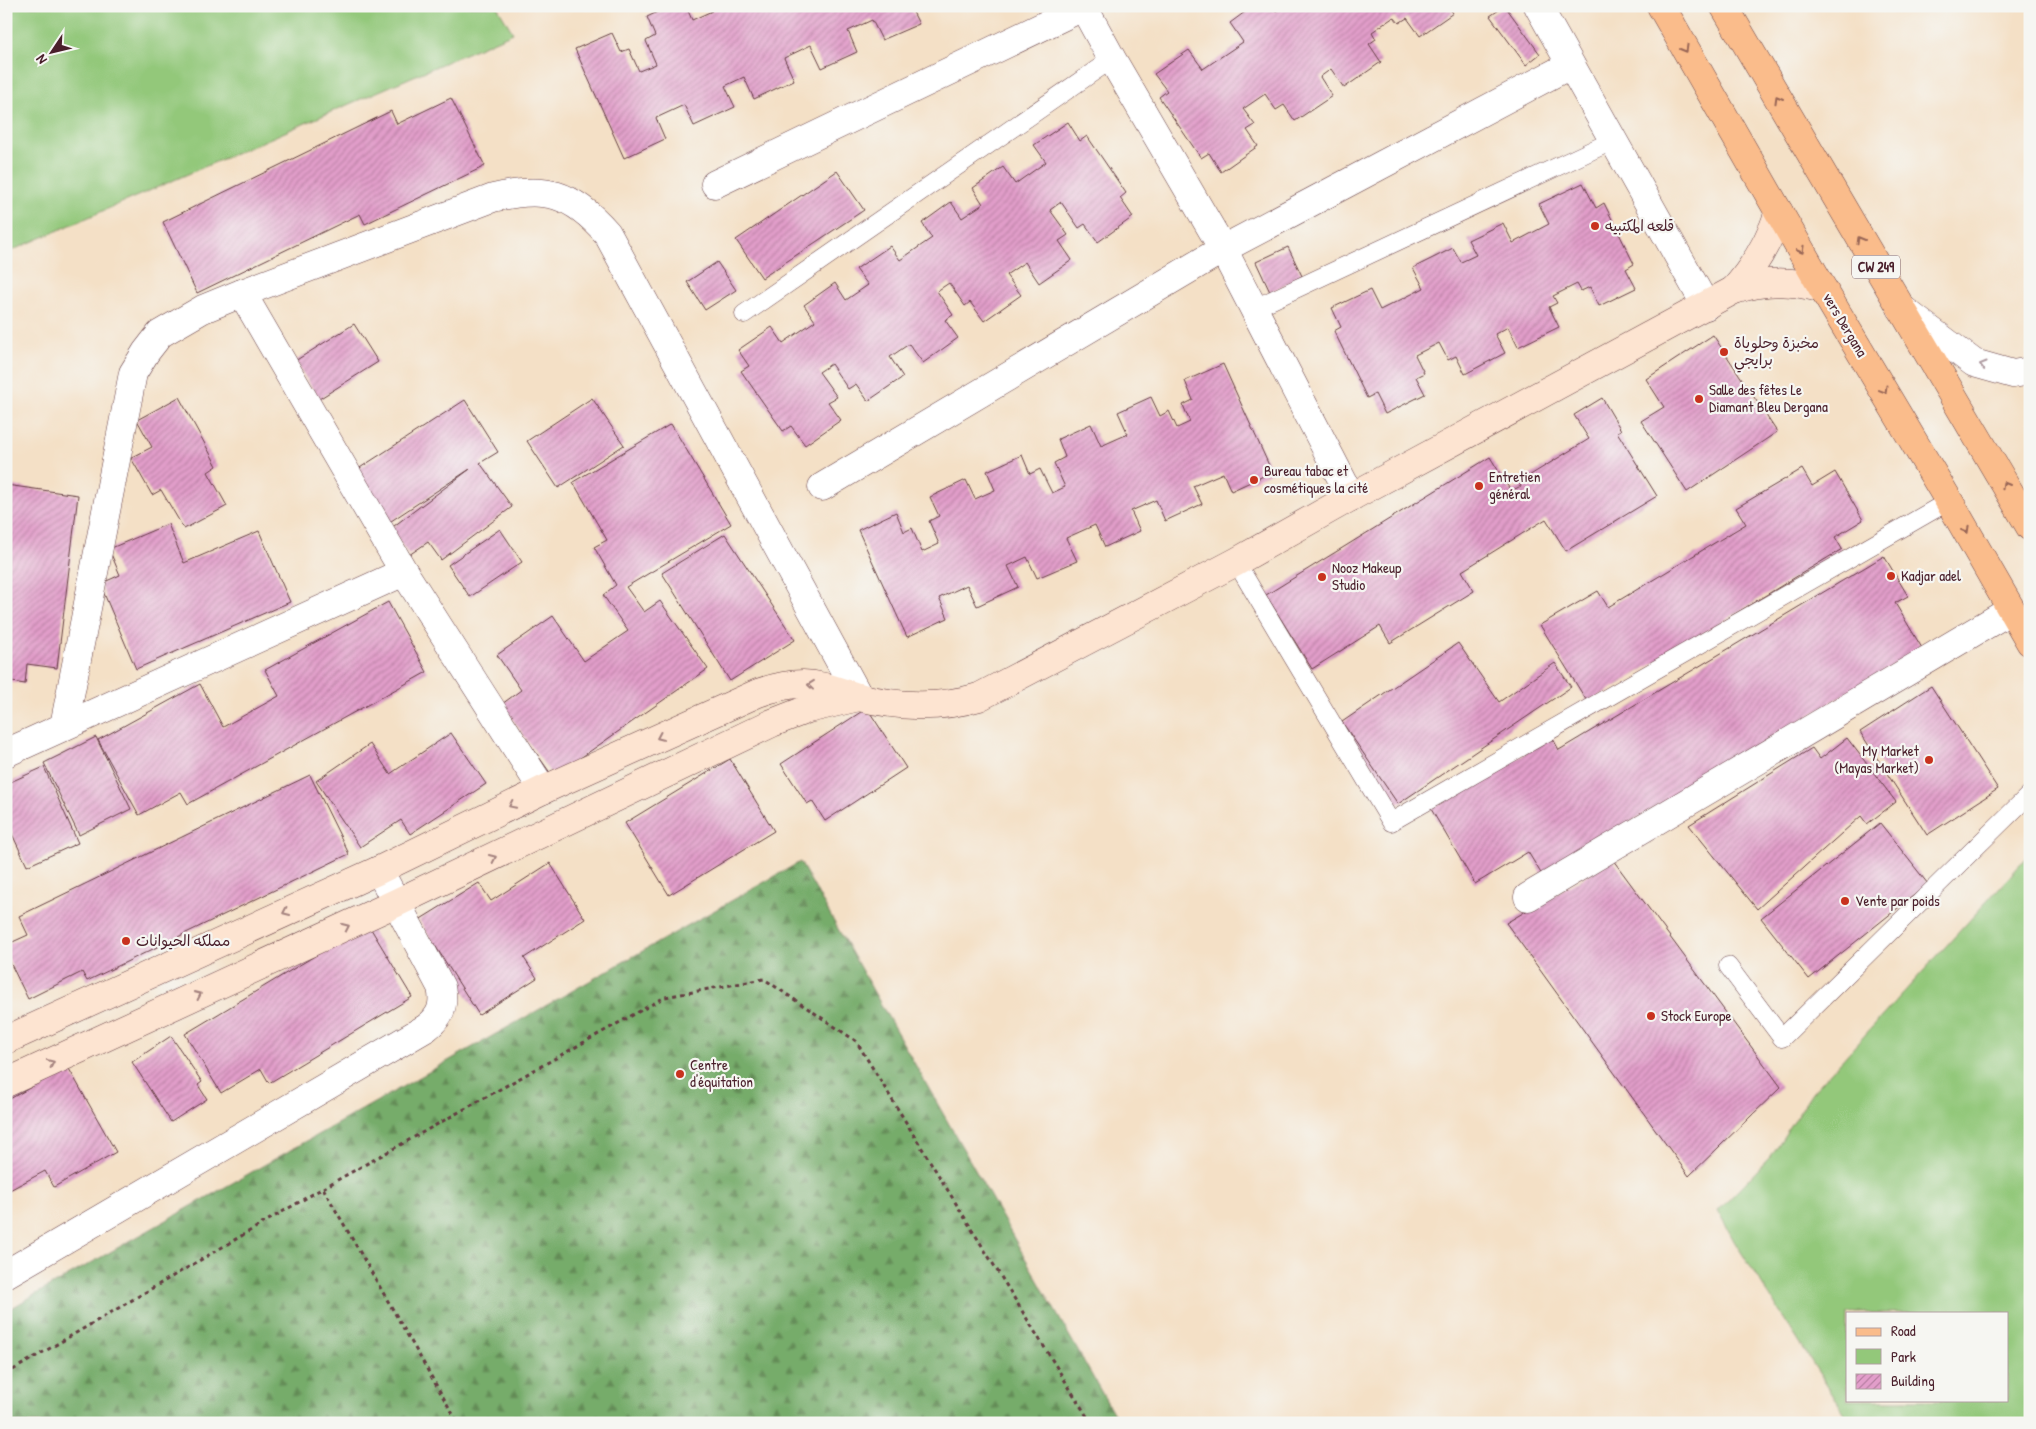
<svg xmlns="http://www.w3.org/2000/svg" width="2036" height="1429" font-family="'Patrick Hand','Playpen Sans Arabic',sans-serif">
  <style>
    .green { fill: #93c87a; stroke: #6e7452; fill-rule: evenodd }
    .forest { fill: url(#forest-firs); stroke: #60664a }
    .building { fill: url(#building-hatch) }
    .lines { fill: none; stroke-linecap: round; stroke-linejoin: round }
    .lane-casing { stroke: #643c42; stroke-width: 19 }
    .street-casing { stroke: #643c42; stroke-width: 29 }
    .secondary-casing { stroke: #643c42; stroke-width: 29 }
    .primary-casing { stroke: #643c42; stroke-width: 29 }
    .path { stroke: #643c42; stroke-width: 3; stroke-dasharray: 4 4; stroke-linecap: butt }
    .lane { stroke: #fff; stroke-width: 18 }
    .street { stroke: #fff; stroke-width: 28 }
    .secondary { stroke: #fde4d1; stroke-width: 28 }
    .primary { stroke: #fabc8b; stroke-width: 28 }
    .oneway { stroke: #996656 }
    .oneway2 { stroke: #ae9aa0 }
    .oneway3 { stroke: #a4827e }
    .poi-dot { fill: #c8321e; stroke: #f6f6f2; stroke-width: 2 }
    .labels { text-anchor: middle; stroke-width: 4.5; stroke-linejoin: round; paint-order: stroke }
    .shield { fill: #f6f6f2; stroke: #7e6067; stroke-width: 1 }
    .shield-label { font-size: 14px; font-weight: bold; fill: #4a1f2b }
    .poi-label { font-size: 15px; fill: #4a1f2b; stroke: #f6f6f2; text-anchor: start }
    .street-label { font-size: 15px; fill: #4a1f2b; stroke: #f6f6f2 }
  </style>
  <defs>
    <pattern id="forest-firs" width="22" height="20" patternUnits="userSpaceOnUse" patternTransform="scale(1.25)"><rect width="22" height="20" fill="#76ac6a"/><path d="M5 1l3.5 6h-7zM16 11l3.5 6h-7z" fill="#638b57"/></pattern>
    <pattern id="building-hatch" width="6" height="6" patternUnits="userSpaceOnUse" patternTransform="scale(1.25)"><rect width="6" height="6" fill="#e29eca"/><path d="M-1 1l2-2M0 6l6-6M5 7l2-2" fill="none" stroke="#b980a4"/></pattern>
  </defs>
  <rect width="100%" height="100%" fill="#f6f6f2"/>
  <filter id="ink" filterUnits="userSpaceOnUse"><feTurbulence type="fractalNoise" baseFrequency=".02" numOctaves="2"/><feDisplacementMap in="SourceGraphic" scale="10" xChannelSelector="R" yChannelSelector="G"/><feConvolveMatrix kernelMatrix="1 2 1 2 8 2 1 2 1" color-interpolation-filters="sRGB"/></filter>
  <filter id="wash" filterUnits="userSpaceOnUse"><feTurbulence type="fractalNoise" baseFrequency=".0096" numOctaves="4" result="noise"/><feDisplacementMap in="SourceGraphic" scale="20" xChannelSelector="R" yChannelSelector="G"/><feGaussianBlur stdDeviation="1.12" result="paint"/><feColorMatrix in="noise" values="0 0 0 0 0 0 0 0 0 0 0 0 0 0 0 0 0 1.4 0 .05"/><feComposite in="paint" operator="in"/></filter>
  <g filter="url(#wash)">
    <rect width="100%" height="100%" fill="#f4e0c6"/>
    <g class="green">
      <path d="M6,6H497L513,33L6,253Z"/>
      <path d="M2030,854V1423H1851L1734,1241L1718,1211L1771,1156L1812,1093ZM1847,1313H2007V1400H1847Z"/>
    </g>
    <path class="forest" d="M800,862L1119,1423H6V1311Z"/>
    <g id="blocks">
      <g class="building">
        <path d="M670,6H686L692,20L712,11L710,6H765L768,13L782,6H910L919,24L882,40L872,20L848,31L857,52L822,68L811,45L784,58L794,80L754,99L744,77L725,86L735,107L694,126L684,105L656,118L665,139L624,158L575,49L612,33L621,52L629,49L639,71L656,64L646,41L655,36L647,17Z"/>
        <path d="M946,6H957L948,10Z"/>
        <path d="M1253,6H1272L1276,11L1283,6H1448L1453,13L1420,36L1407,18L1399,23L1394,17L1372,32L1376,39L1369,44L1381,62L1344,88L1331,69L1320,77L1332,96L1295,121L1284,105L1276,110L1265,94L1243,109L1255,125L1247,130L1258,146L1221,172L1209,153L1201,158L1159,97L1167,91L1154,74L1189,50L1203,69L1243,42L1230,23Z"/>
        <path d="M1505,6L1540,54L1526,65L1490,16Z"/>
        <path d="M451,98L485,166L365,224L360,214L197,293L163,222L391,111L397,124Z"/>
        <path d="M1068,122L1080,141L1087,136L1126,193L1120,198L1133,217L1098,242L1085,224L1079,228L1061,202L1050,210L1068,235L1059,241L1072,260L1039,283L1025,262L1006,275L1021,295L984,321L970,302L965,306L949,283L937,291L953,315L945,320L958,338L923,363L909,344L890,357L903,377L868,401L856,384L848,389L831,364L819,372L837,397L828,402L841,420L805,445L791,426L783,431L741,371L749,366L738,350L772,327L783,343L815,321L804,305L835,283L846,300L868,285L856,269L890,246L900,260L932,238L922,223L951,202L962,218L983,204L973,188L1003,167L1015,184L1046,162L1034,145Z"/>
        <path d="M837,171L864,210L762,278L736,240Z"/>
        <path d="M1583,183L1596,208L1604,203L1634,264L1626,269L1636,288L1599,306L1590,287L1581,291L1577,284L1553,296L1557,303L1549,307L1559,327L1518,347L1508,327L1495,334L1505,353L1465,374L1456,356L1448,360L1439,343L1415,355L1424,373L1416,377L1425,394L1385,414L1375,394L1367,398L1334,331L1341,327L1332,308L1370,290L1380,310L1424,288L1413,268L1453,248L1461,262L1476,255L1468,240L1503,223L1513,243L1549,224L1539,204Z"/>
        <path d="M1288,247L1302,276L1270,292L1256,262Z"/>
        <path d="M717,262L736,290L705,310L687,282Z"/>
        <path d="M354,324L378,362L319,399L295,361Z"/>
        <path d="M1713,335L1777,432L1687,492L1641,421L1664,407L1646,379Z"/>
        <path d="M1223,364L1272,472L1231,491L1223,473L1193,486L1202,504L1165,521L1156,500L1131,511L1140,531L1105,547L1095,525L1066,538L1077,561L1037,578L1027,557L1008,566L1018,587L977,606L967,585L939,598L948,618L907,637L858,530L896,512L904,532L912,528L922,552L939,544L929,521L939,516L930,497L966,480L975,499L995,490L987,471L1022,455L1030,474L1040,469L1052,493L1065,487L1054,463L1065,457L1058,439L1091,424L1101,446L1128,434L1118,412L1151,397L1160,416L1169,411L1177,428L1190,422L1183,405L1193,400L1185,381Z"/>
        <path d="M179,397L217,466L208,472L227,506L184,529L161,490L152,495L131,458L152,447L137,420Z"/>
        <path d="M592,398L624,445L558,488L527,441Z"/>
        <path d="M1602,398L1621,430L1617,432L1657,496L1566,551L1546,519L1462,571L1474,591L1390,643L1380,626L1312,669L1266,595L1490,457L1511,491L1521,486L1519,482L1589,439L1574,415Z"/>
        <path d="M465,400L498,452L480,463L512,507L441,560L428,542L409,555L390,529L470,469L385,525L352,473Z"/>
        <path d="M671,424L731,524L626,587L644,612L660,601L708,669L553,777L502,704L521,690L497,655L553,616L584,661L628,631L603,595L616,585L594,547L607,540L573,482Z"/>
        <path d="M1802,469L1812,486L1835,472L1863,520L1835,537L1842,549L1588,703L1540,625L1598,591L1608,607L1746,524L1736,508Z"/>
        <path d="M6,485L78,495L57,668L27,664L25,684L6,681Z"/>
        <path d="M168,524L184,563L259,531L290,602L136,669L100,584L120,575L109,549Z"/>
        <path d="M500,529L522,562L470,597L448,565Z"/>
        <path d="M725,534L795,640L730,681L662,573Z"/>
        <path d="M1884,556L1908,596L1895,603L1922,648L1542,875L1528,852L1475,884L1431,809L1552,737L1559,750Z"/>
        <path d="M388,602L427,672L188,804L181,792L139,815L98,740L200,684L223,727L279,696L265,670Z"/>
        <path d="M1458,643L1499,702L1555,663L1571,687L1398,804L1342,722Z"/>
        <path d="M1931,686L1998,789L1927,835L1860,732Z"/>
        <path d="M867,708L906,768L825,821L812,801L807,804L781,764Z"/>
        <path d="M451,733L486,784L410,834L401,820L360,847L316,781L370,744L390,774Z"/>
        <path d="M96,737L131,809L79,835L44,763Z"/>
        <path d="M1847,738L1896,802L1867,824L1861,816L1757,909L1689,825L1812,748L1820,759Z"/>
        <path d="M730,759L774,831L669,895L625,823Z"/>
        <path d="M44,767L78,843L27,866L6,821V784Z"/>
        <path d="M310,775L349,854L87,981L82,972L28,999L6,954V945L28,935L19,916Z"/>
        <path d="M1880,823L1928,884L1809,979L1761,918Z"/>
        <path d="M1613,860L1781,1087L1689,1176L1506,923Z"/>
        <path d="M550,863L585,919L524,958L537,978L479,1015L419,920L479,883L491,901Z"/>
        <path d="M368,924L412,997L269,1083L261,1069L221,1093L185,1034Z"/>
        <path d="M171,1036L202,1082L198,1085L207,1099L171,1122L132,1062Z"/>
        <path d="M68,1067L116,1152L54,1187L45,1171L6,1192V1101Z"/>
      </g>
    </g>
  </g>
  <g filter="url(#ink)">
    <use href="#blocks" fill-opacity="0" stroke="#643c42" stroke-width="1"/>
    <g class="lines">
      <g class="lane-casing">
        <g id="lane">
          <path d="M1255,308L1612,141"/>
          <path d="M744,314L1112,59"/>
          <path d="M1236,562L1391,822L1949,501"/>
          <path d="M1728,966L1782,1038L2030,794"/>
        </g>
      </g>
      <g class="street-casing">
        <g id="street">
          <path d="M1083,6L1112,59L1223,249L1351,497"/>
          <path d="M1538,6L1706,306"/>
          <path d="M715,184L1085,6"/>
          <path d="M242,293L404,572L543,790"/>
          <path d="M1901,308L1974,363L2013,374L2030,371"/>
          <path d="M822,487L1223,249L1570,65"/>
          <path d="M64,726L133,373L146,352L160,334L203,309L242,293L493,198C545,185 572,193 607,233L859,697"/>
          <path d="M6,753L404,572"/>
          <path d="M1528,897L2011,610"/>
          <path d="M6,1274L426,1028C441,1017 445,1005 441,987L379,870"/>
        </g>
      </g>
      <g class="secondary-casing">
        <g id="secondary">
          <path d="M1734,290C1755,266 1769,242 1779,212"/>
          <path d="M6,1040L379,870L543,790L758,693C772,688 787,684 803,684C822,684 839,692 858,697C900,707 938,709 979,697L1236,562L1351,497L1734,290C1767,280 1790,280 1823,289"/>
          <path d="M6,1083L396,903L772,723L808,709L859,697"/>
        </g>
      </g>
      <g class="primary-casing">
        <g id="primary">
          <path d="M1661,6L1823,289L1949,501L2030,642"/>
          <path d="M1724,6L2030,527"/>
        </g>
      </g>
      <g class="path">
        <path d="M323,1188L665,997L764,979L856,1041L1091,1423"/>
        <path d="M6,1374L323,1188L458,1423"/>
      </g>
      <use href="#lane" class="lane"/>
      <use href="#street" class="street"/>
      <use href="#secondary" class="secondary"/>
      <use href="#primary" class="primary"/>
    </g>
    <defs><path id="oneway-chevron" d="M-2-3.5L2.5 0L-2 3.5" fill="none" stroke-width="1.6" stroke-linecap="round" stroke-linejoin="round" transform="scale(1.25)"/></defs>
    <g class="oneway">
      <use href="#oneway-chevron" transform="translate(1685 49) rotate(60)"/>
      <use href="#oneway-chevron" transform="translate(1778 99) rotate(-120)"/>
      <use href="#oneway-chevron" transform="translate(1860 240) rotate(-120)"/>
      <use href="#oneway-chevron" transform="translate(1801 250) rotate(60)"/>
      <use href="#oneway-chevron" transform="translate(1884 390) rotate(59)"/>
      <use href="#oneway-chevron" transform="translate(2005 485) rotate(-120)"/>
      <use href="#oneway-chevron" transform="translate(1966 530) rotate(61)"/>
    </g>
    <use class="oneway2" href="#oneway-chevron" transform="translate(1983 365) rotate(-164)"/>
    <g class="oneway3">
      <use href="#oneway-chevron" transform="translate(811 685) rotate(-174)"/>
      <use href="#oneway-chevron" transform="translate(660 737) rotate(156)"/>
      <use href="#oneway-chevron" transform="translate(512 805) rotate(154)"/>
      <use href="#oneway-chevron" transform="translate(493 858) rotate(-25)"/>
      <use href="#oneway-chevron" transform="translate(286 912) rotate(155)"/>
      <use href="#oneway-chevron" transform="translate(346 927) rotate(-25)"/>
      <use href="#oneway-chevron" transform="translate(198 995) rotate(-25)"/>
      <use href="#oneway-chevron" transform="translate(51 1063) rotate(-25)"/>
    </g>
  </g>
  <g class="poi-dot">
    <circle cx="1595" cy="226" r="5"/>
    <circle cx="1724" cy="352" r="5"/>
    <circle cx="1699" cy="399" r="5"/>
    <circle cx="1254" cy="480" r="5"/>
    <circle cx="1479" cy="486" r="5"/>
    <circle cx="1891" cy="576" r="5"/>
    <circle cx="1322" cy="577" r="5"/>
    <circle cx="1929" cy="760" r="5"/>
    <circle cx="1845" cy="901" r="5"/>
    <circle cx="126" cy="941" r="5"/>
    <circle cx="1651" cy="1016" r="5"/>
    <circle cx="680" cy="1074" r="5"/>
  </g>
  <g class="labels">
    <rect class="shield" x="1852" y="255.5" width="48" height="23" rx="4"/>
    <g class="shield-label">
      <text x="1876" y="272">CW 249</text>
    </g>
    <g class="poi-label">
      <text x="1605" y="231">قلعه المكتبيه</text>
      <text x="1734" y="348">مخبزة وحلوياة<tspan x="1734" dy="17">برايجي</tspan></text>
      <text x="1709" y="395">Salle des fêtes Le<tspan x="1709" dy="17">Diamant Bleu Dergana</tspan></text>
      <text x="1264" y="476">Bureau tabac et<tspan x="1264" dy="17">cosmétiques la cité</tspan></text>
      <text x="1489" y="482">Entretien<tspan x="1489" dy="17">général</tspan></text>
      <text x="1332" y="573">Nooz Makeup<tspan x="1332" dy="17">Studio</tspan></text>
      <text x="1901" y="581">Kadjar adel</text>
      <text x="1919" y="756" text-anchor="end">My Market<tspan x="1919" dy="17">(Mayas Market)</tspan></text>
      <text x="1855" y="906">Vente par poids</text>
      <text x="136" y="946">مملكه الحيوانات</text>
      <text x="1661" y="1021">Stock Europe</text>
      <text x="690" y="1070">Centre<tspan x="690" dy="17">d'équitation</tspan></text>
    </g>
    <g class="street-label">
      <text transform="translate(1845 325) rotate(59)" y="5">vers Dergana</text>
    </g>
  </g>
  <rect width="2036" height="1429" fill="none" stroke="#f6f6f2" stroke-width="25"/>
  <rect x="1846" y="1312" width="162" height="90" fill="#f6f6f2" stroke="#b1a0a2"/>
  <rect x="1856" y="1328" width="25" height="8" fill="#fabc8b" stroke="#b1a0a2"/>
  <text x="1891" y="1336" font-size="15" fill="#4a1f2b">Road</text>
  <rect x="1856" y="1349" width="25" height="15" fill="#93c87a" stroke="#b1a0a2"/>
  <text x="1891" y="1362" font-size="15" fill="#4a1f2b">Park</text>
  <rect x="1856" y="1374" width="25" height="15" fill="url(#building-hatch)" stroke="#b1a0a2"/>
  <text x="1891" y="1386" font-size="15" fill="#4a1f2b">Building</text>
  <g transform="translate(52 52) rotate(235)" stroke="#f6f6f2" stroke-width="4" paint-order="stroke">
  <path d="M0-4L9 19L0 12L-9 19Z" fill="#4a1f2b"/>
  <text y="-8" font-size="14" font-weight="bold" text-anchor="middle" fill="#4a1f2b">N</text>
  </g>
</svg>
